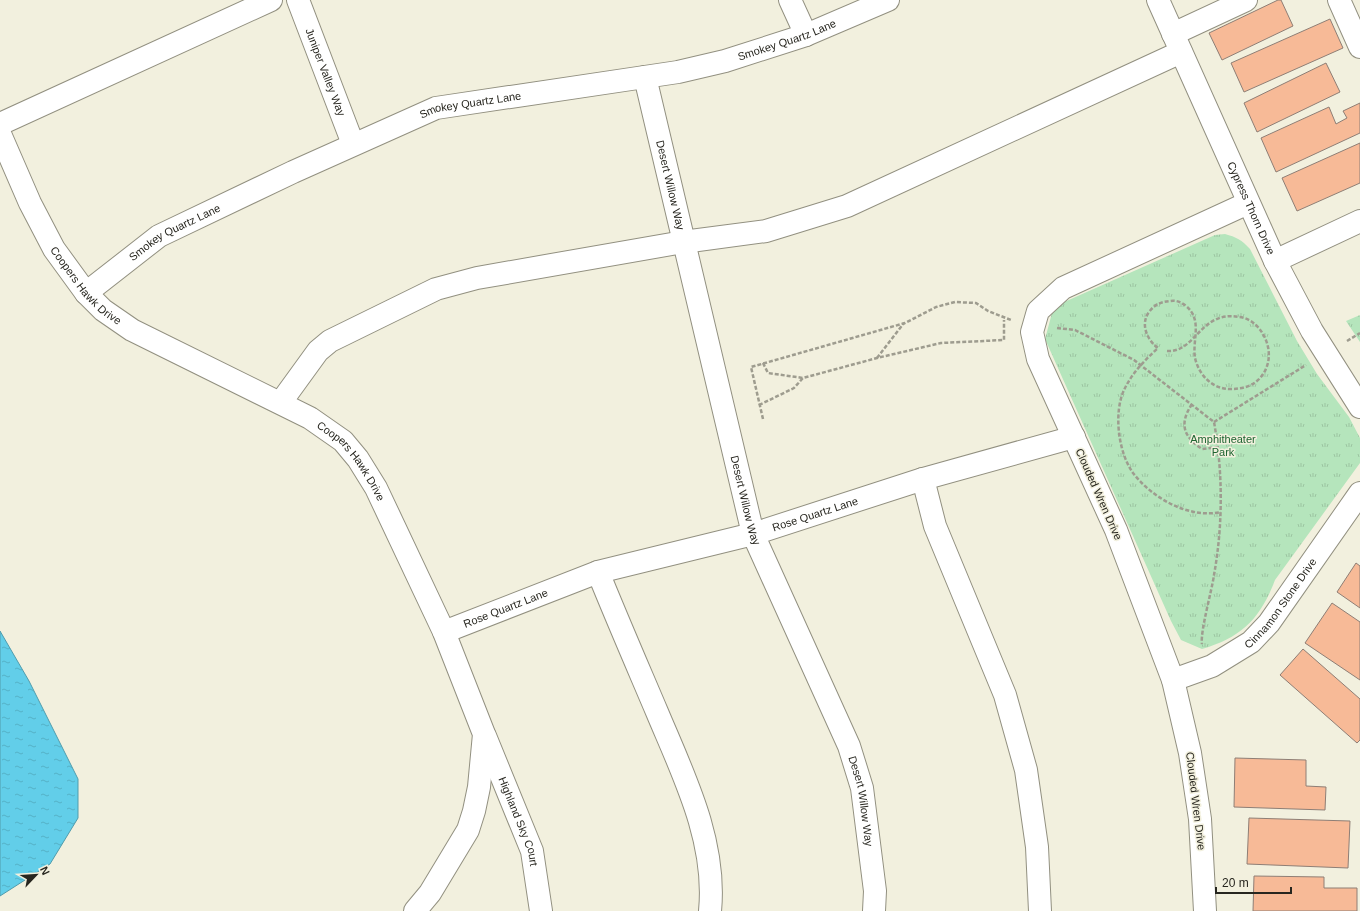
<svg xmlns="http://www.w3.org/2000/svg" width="1360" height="911" font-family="Arial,sans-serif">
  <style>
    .grass { fill: url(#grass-tufts) }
    .water { fill: url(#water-ripples); stroke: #509cac }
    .building { fill: #f7ba97; stroke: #8e7e75 }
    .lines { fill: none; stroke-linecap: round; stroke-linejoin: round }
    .minor-casing { stroke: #929080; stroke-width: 24 }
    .path { stroke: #9e9c8f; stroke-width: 2.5; stroke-dasharray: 4 2; stroke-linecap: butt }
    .minor { stroke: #fff; stroke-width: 22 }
    .labels { text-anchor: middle; stroke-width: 3; stroke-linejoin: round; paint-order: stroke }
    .street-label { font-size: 11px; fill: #27261f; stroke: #f2f0de }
    .park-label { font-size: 11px; fill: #1d6430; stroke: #f2f0de }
  </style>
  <defs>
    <pattern id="grass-tufts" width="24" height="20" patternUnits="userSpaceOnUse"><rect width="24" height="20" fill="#b5e5bc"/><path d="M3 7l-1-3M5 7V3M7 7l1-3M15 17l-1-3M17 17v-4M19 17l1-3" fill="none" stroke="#9cc4a1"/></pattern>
    <pattern id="water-ripples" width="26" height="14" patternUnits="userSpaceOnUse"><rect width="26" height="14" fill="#62cee9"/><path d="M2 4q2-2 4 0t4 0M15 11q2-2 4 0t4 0" fill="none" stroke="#55b1c7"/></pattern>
  </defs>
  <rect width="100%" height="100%" fill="#f2f0de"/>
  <g class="grass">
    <path d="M1225,234C1236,237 1242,240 1250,249L1297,341L1317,374L1349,417L1360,438V463L1275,580C1260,619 1242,637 1202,649L1181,640L1171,621L1045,339L1052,313L1062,303L1215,235Z"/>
    <path d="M1360,315V342L1346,321Z"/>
  </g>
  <path class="water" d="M0,631L29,681L78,779V818L50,864L0,896Z"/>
  <g class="building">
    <path d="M1278,0H1281L1293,26L1222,60L1209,33Z"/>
    <path d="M1330,19L1343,48L1244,92L1231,63Z"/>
    <path d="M1326,63L1340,92L1257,132L1244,103Z"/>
    <path d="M1360,103V133L1276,172L1261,138L1329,107L1336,124L1347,118L1343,111Z"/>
    <path d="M1360,143V183L1297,211L1282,178Z"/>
    <path d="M1356,563L1360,566V608L1337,592Z"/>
    <path d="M1332,603L1360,622V680L1305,643Z"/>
    <path d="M1303,649L1360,699V740L1357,743L1280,675Z"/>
    <path d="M1235,758L1306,760V786L1326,787L1325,810L1234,807Z"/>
    <path d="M1249,818L1350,821L1348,868L1247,864Z"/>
    <path d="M1254,876L1324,877V888H1357V911H1253Z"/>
  </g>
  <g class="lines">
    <g class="minor-casing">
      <g id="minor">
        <path id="s1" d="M298,0L353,144"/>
        <path d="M790,0L806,35"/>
        <path id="s2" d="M1158,0L1275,261L1312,331L1360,407"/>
        <path d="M1339,0L1360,47"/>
        <path d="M1173,34L1246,0"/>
        <path id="s3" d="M645,77L753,534L849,746L862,788L875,891L874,911"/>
        <path d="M0,124L271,0"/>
        <path id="s4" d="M0,134L30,203L54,249L86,293L103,310L132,330L310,418L343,441L358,459L376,488L444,632L484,734L479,787L474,811L468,830L430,893L415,911"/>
        <path d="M1275,261L1360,221"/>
        <path id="s5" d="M86,293L159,236L293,172L436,108L678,72L725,61L806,35L888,0"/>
        <path d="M281,402L318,351L330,341L436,289L477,278L683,242L766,231L847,206L1181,52"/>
        <path d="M923,479L935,526L1005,695L1026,770L1037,847L1040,911"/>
        <path d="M598,572C617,619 637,665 657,712C683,774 717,841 710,911"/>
        <path id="s6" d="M444,632L598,572L753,534L923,479L1074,437"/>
        <path id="s7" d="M1173,680L1212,666L1251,642L1269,623L1360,493"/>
        <path id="s8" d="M485,736L532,851L541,911"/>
        <path d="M1205,911L1200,819L1190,753L1173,680L1116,530L1038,359L1032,332L1038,311L1063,288L1248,203"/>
      </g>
    </g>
    <g class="path">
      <path d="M1057,328L1075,330L1134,360L1214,422C1223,472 1223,525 1214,575C1212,590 1200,632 1202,644"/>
      <path d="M1347,341L1360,333"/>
      <path d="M1167,351C1196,353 1200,310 1239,317C1250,318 1259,326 1264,336C1271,349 1271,366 1260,378C1252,387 1241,389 1230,389C1212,389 1199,375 1195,358C1192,340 1203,320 1186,306C1181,302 1176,300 1170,301C1161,302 1155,304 1149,312C1140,324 1147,340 1158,348C1145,360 1133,372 1125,388C1113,411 1118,452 1133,473C1152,498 1189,519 1221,512"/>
      <path d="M877,358L904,323"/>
      <path d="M763,363L768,373L803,378"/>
      <path d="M1192,404C1179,424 1183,436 1202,449L1219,447"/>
      <path d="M759,405L794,388L803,378L877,358L941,343L1004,340V320"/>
      <path d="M763,419L751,367L905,323L936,307L955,302L976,303L988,311L1011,320"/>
      <path d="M1214,422L1306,365"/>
    </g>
    <use href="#minor" class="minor"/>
  </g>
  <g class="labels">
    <g class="street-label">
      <text dy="4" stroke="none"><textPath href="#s5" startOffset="756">Smokey Quartz Lane</textPath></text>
      <text dy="4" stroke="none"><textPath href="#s1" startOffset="77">Juniper Valley Way</textPath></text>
      <text dy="4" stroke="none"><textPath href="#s5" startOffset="432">Smokey Quartz Lane</textPath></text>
      <text dy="4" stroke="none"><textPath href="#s3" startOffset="111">Desert Willow Way</textPath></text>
      <text dy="4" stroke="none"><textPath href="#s2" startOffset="228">Cypress Thorn Drive</textPath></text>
      <text dy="4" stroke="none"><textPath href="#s5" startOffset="108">Smokey Quartz Lane</textPath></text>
      <text dy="4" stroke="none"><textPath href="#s4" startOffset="176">Coopers Hawk Drive</textPath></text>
      <text dy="4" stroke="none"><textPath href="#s4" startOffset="500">Coopers Hawk Drive</textPath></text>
      <text transform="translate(1099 494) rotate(66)" y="4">Clouded Wren Drive</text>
      <text dy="4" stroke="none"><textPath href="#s3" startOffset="435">Desert Willow Way</textPath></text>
      <text dy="4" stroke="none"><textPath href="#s6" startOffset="390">Rose Quartz Lane</textPath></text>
      <text dy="4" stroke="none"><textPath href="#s7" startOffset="136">Cinnamon Stone Drive</textPath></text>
      <text dy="4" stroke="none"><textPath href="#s6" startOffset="66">Rose Quartz Lane</textPath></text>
      <text dy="4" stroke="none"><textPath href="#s3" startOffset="759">Desert Willow Way</textPath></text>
      <text transform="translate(1196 801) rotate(83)" y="4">Clouded Wren Drive</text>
      <text dy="4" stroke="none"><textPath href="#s8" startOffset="92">Highland Sky Court</textPath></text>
    </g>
    <g class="park-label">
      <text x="1223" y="443">Amphitheater<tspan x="1223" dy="13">Park</tspan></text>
    </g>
  </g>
  <g transform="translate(36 875) rotate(65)" stroke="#f2f0de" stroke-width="3" paint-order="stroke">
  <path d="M0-3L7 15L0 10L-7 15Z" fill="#27261f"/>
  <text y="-6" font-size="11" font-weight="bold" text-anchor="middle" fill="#27261f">N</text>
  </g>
  <path d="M1216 887v6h75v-6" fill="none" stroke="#27261f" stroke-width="2"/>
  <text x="1222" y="887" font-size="12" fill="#27261f" stroke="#f2f0de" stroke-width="3" paint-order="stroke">20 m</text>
</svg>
